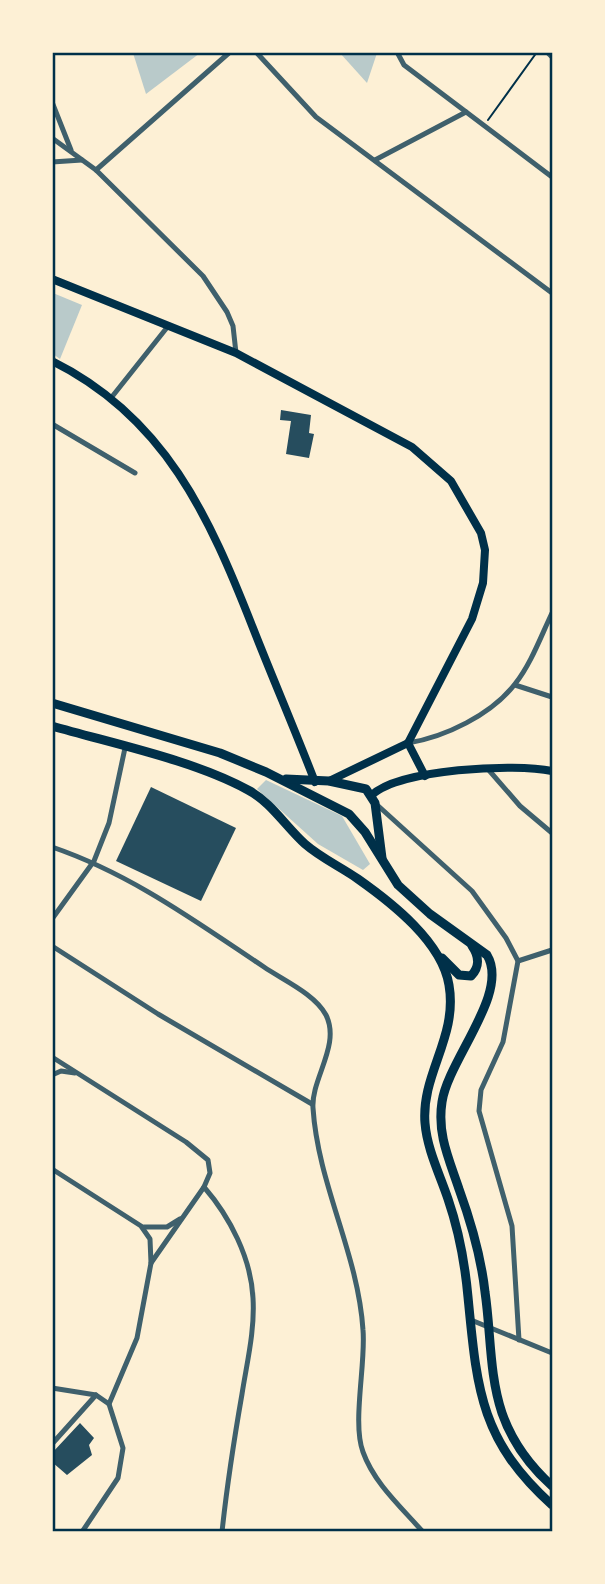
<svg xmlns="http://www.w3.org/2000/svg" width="605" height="1584" font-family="Commissioner,sans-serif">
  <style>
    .green { fill: #b9caca }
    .building { fill: #264d5e }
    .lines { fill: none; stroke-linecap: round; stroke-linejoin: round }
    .path { stroke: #003049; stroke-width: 2 }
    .minor { stroke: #3f606c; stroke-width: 5 }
    .secondary { stroke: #003049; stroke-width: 8 }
    .primary { stroke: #003049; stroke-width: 9 }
    .neatline { fill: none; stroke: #003049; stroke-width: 2.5 }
  </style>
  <rect width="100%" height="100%" fill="#fdf0d5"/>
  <g class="green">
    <path d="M133,53V52L200,53L146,94Z"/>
    <path d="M340,53H377L367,83Z"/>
    <path d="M53,293L82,305L60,359L53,354Z"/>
    <path d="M266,780L342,816L370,864L363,870L318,844L257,789Z"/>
  </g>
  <g class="building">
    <path d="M281,410L311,415L309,433L314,434L309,458L286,454L291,421L280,420Z"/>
    <path d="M151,787L236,828L201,901L116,861Z"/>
    <path d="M80,1423L94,1438L89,1445L92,1455L67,1475L52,1462V1453Z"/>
  </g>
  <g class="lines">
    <path class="path" d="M488,120L537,52"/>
    <g class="minor">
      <path d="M256,52L316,117L552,293"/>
      <path d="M397,52L404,65L552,177"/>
      <path d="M547,52L552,57"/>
      <path d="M52,102L71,150"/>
      <path d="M52,138L96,170L203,276L227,312L233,326L236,353"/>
      <path d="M375,160L466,112"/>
      <path d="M52,162L82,160"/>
      <path d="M96,170L230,52"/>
      <path d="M111,398L169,325"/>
      <path d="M52,424L135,473"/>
      <path d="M515,685L552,697"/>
      <path d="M408,743C445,737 491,715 515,684C531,664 541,636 552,613"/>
      <path d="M487,768L520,806L552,833"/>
      <path d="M375,803L472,891L506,938L518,961L503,1042L481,1090L479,1111L512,1226L519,1340"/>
      <path d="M52,847C131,874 195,921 264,967C283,980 315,994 326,1015C341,1045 311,1079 313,1108C318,1185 358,1253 363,1330C366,1363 352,1423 363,1452C374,1483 401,1507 423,1532"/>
      <path d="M52,919L94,861L109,823L125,748"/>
      <path d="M52,946L158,1014L312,1104"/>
      <path d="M518,961L552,950"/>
      <path d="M52,1057L186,1142L208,1160L210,1173L204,1187L151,1263L137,1338L109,1404"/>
      <path d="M52,1075L61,1071L75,1073"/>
      <path d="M52,1169L141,1226L150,1239L151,1263"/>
      <path d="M204,1187C230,1217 251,1258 253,1298C255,1330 247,1362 242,1394C234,1440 227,1485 222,1532"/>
      <path d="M144,1227H167L180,1219"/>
      <path d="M471,1320L552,1353"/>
      <path d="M52,1388L96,1395L109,1404L123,1448L118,1478L82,1532"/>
      <path d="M52,1444L96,1395"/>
    </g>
    <g class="secondary">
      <path d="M52,279L236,353L412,447L451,481L481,533L485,550L483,583L472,619L408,743"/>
      <path d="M52,361C165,417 209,516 253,628C273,679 295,730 315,782"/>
      <path d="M408,743L425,776"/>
      <path d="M329,781L408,743"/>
      <path d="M372,795C399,769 515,763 552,771"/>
    </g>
    <g class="primary">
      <path d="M52,703L220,753L266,772L349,814L365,832L398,885L430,914L487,955C510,993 448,1060 442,1102C437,1134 449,1159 459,1189C471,1222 481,1256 485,1292C491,1332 489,1374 502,1413C512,1442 530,1466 552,1486"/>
      <path d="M52,726C114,744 193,760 248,790C271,802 286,827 305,844C321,858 341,867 358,879C392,903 442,942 449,985C458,1037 421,1074 425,1123C427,1149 440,1175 448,1199C459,1231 465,1264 468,1297C477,1389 480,1440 552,1505"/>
      <path d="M286,779L329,781L366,789L375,803L382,858"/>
      <path d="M442,958L459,975L471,976C480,967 479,956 472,946"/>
    </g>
  </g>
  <rect width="605" height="1584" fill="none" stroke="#fdf0d5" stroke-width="108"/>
  <rect x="54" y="54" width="497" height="1476" class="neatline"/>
</svg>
